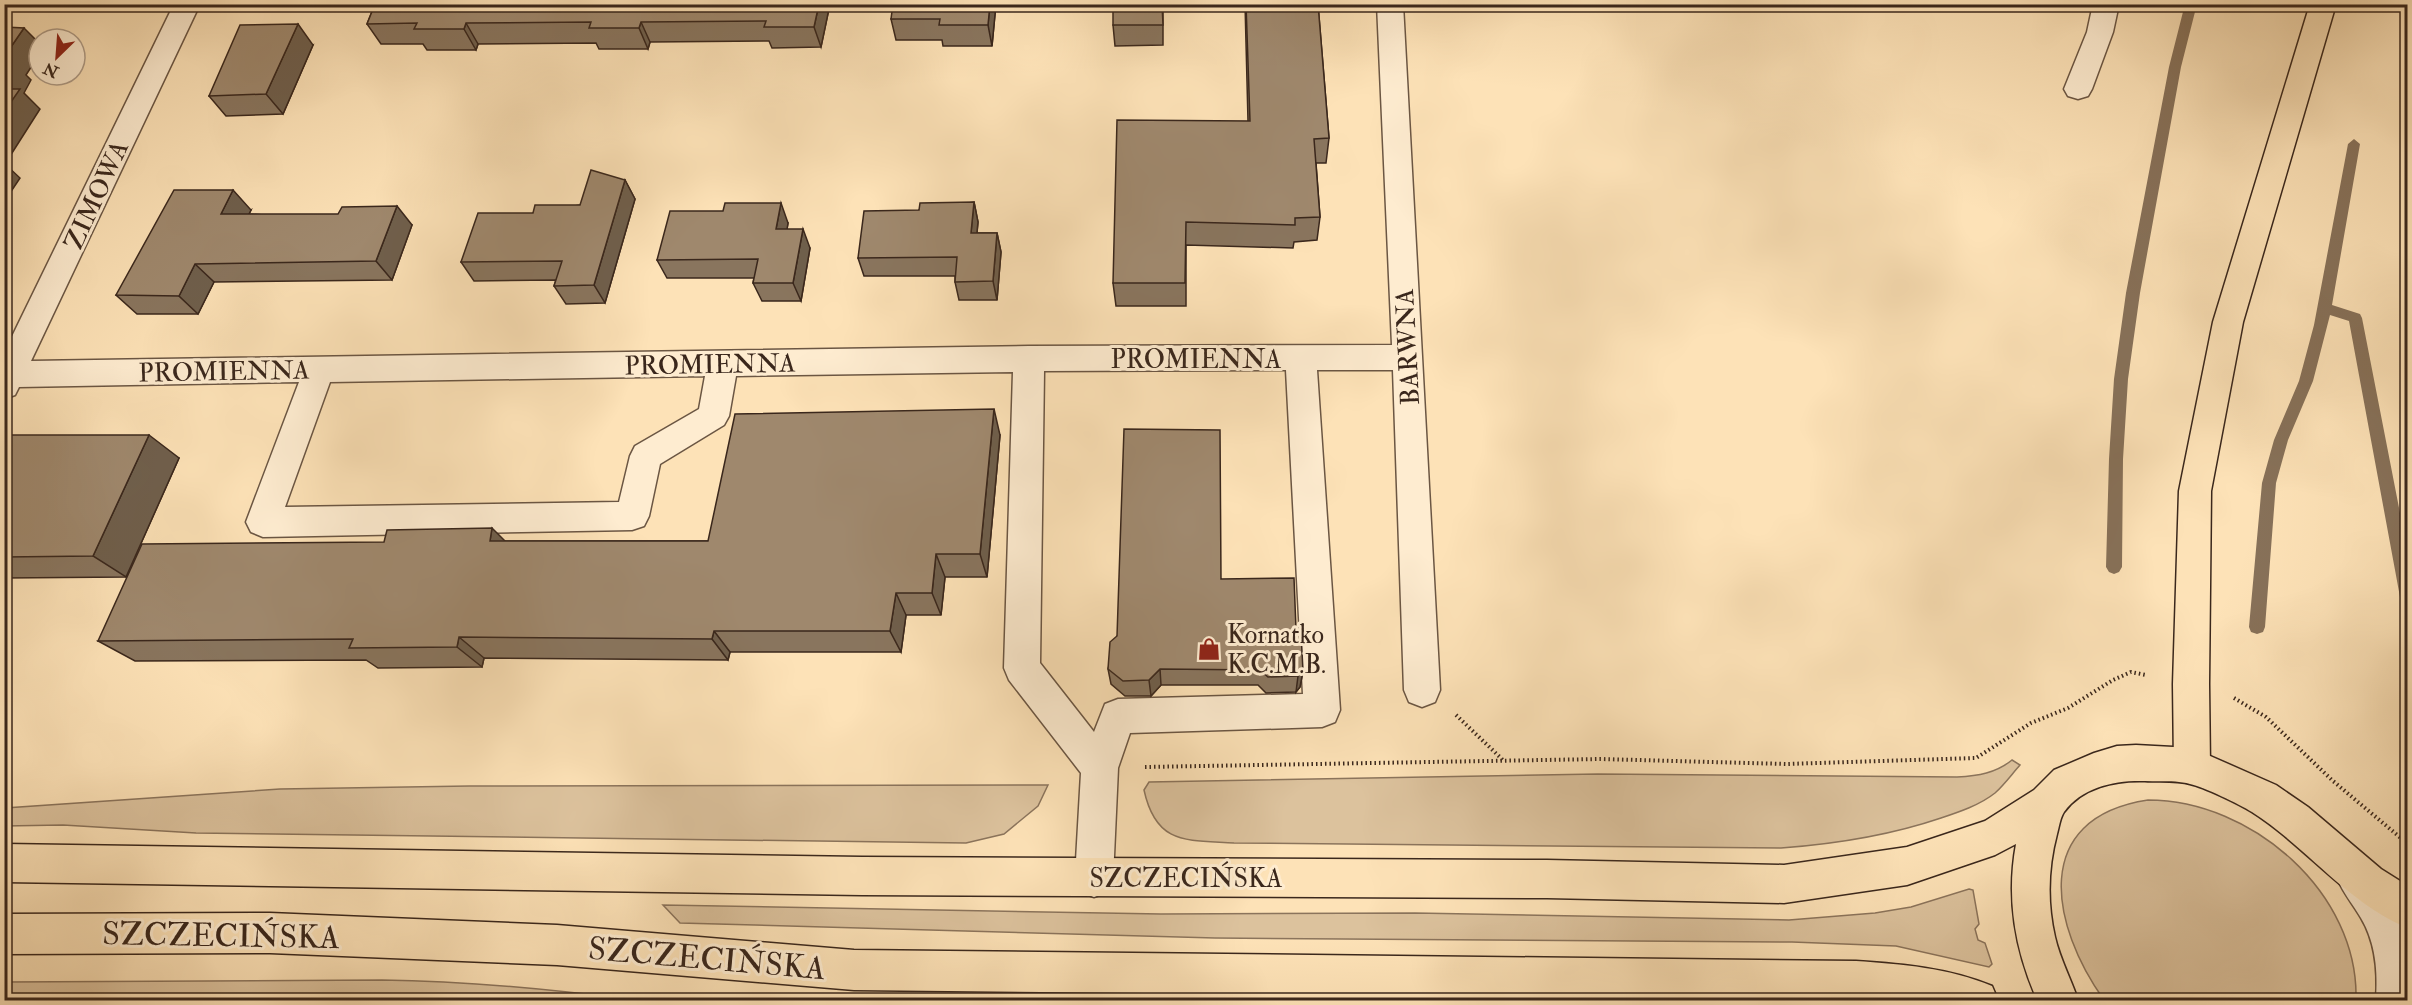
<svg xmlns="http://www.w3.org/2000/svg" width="2412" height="1005" font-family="'IM FELL Double Pica',serif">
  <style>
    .green { fill: #dcc29d; stroke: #8b745c; stroke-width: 1.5 }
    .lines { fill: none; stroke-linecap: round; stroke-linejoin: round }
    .stream { fill: #877159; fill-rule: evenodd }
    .minor-casing { stroke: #6b5643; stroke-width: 3 }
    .major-casing { stroke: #3a271c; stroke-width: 3 }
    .highway-casing { stroke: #3a271c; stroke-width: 3 }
    .path { stroke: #3a271c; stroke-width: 4; stroke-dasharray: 1.5 3; stroke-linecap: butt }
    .minor { fill: #feecd0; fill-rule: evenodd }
    .major { fill: #fde2b7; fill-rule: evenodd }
    .highway { fill: #fde2b7; fill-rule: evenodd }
    .wall { fill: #89755e; stroke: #3a271c; stroke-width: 1.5 }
    .shaded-wall { fill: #6f5f4c; stroke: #3a271c; stroke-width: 1.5 }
    .building { fill: #9f886d; stroke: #3a271c; stroke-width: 1.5 }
    .labels { text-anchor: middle; stroke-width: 6; stroke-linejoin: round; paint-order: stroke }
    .street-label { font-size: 26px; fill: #3a271c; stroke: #feecd0 }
    .poi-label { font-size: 26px; fill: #3a271c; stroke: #feecd0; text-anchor: start }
    .near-street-label { font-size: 32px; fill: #3a271c; stroke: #feecd0 }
  </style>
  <rect width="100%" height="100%" fill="#fde2b7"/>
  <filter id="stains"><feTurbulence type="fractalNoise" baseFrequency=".00333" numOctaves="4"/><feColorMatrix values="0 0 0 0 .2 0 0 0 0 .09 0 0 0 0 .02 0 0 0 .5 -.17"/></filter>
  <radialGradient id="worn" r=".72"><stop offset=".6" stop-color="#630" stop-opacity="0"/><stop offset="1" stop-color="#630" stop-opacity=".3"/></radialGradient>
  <g class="green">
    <path d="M2012,760L2020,765C2012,774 2004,785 1995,793C1980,805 1959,812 1941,818C1888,836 1836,844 1781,848L1234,843C1186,840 1156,845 1144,790L1149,782L1598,774L1957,777C1978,776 1996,773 2012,760Z"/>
    <path d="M1048,785L1038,806L1004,834L966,843L196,833L63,825L4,826L5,808L280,789L469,786Z"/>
    <path d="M2148,800C2252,800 2359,893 2356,1000H2104C2051,926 2029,818 2148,800Z"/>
    <path d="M1969,889L1973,890L1979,924L1975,929L1978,940L1985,943L1992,964L1989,967L1896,946L1792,942L1215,938L680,923L663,905L1161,914L1415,913L1789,920L1875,913L1911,907Z"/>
    <path d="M382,980C467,981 550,989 634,1000H5V982Z"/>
  </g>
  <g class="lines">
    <g class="stream">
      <path d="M2185,4H2197L2181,67L2140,293L2128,379L2123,459L2122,567L2119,572L2114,574L2109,572L2106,567L2109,459L2114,379L2126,293L2169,67Z"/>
      <path d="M2354,139L2360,144L2332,305L2360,314L2362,318L2408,554V604L2402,602L2400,597L2349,321L2330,315L2313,381L2288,440L2276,483L2265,627L2263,632L2257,634L2251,632L2249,627L2262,483L2274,440L2299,381L2314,325L2348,144Z"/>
    </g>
    <g class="minor-casing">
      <g id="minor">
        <path d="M174,4H200L31,361L1029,346L1392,345L1377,4H1403L1440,690L1435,702L1422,707L1409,702L1404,690L1393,370H1317L1340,710L1335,722L1322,727L1130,733L1118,768L1113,878L1108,892L1094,897L1080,892L1075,878L1081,773L1009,680L1004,668L1013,372L736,376L729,416L724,425L660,464L649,516L644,526L632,530L263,537L251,532L246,522L299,382L19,387L15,395L4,399V353ZM1286,370L1303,694L1118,699L1105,704L1094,732L1040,663L1044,371ZM705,376L699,409L635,446L630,456L619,502L285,507L330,382Z"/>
        <path d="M2093,4H2119L2113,32L2092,89L2088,96L2078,99L2068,96L2064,89L2087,32Z"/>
        <path d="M2356,859L2370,864L2380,878L2397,906L2408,932V1000H2376C2378,972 2376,943 2361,918C2353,904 2343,893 2337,878L2342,864Z"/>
      </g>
    </g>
    <g class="major-casing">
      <g id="major">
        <path d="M2136,745L2192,748L2276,785L2308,807L2381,869L2408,886V928C2347,903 2307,847 2252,812C2239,804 2204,787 2190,784C2176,780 2159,782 2145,781C2115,780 2082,787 2064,812C2060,818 2059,827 2057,834C2048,868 2047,902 2055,937C2060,959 2071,979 2078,1000H2037C2015,949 2006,899 2016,844L1995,855L1907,885L1784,903L1547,898L862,895L4,882V844L862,857L1547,860L1784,865L1907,847L1985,821L2034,790L2054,770L2094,753L2117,746Z"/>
        <path d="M270,913L557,925L854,950L1856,961C1901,964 1950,968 1992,986L1998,1000H1815L854,990L557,965L270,953L4,954V914Z"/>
      </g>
    </g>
    <g class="highway-casing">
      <path id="highway" d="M2310,4H2336L2243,322L2211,491L2209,684L2210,766L2205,779L2192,784L2179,779L2174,766L2173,684L2179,491L2213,322Z"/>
    </g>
    <g class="path">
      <path d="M2234,698L2266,717L2333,781L2408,844"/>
      <path d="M1456,715L1504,761"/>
      <path d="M1145,767L1600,759L1786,764L1976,758L2031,723L2068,708L2113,680L2131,672L2146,675"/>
    </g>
    <use href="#minor" class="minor"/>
    <use href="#major" class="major"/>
    <use href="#highway" class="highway"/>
  </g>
  <g class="wall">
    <path d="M375,4H830L821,47L772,48L769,41L650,42L648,49H599L596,43L478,44L476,50H427L423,44H381L367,24Z"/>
    <path d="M996,4L992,46H943L942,40H896L891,19Z"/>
    <path d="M1163,4V45L1115,46L1113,25Z"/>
    <path d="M1245,4H1318L1329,138L1326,163H1316L1320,217L1317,240L1294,242L1293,248L1186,245V306H1116L1113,283L1248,121Z"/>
    <path d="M313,45L283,114L226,116L209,96Z"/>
    <path d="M625,180L635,199L605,303L566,304L554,286L556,280L474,281L461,262L533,213L580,205Z"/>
    <path d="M974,202L978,222L977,233H997L1001,252L997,300H959L955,282V276H864L858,258L919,210Z"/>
    <path d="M251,210L249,214L412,225L392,280L214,282L198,314H137L116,295Z"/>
    <path d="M788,223L787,229L810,248L801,301H762L753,283L754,278H667L657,260Z"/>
    <path d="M5,435L179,458L126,577L4,578Z"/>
    <path d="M1000,435L987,577H945L941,615H906L901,652H730L728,660L484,658L482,667L378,668L366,660L135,661L98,641L505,541H708Z"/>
    <path d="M1221,579L1296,629L1303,671L1300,687L1296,692L1266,693L1258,685H1161L1151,696H1125L1111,684L1108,669L1117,636Z"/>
  </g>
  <g class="shaded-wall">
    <path d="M819,4H830L821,47L814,27Z"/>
    <path d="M990,4H996L992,46L988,25Z"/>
    <path d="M641,22L650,42L648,49L639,28Z"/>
    <path d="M466,23L478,44L476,50L464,29Z"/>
    <path d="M298,24L313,45L283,114L266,94Z"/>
    <path d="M24,28L39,43V55L26,75L31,80L24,93L40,109L5,164L20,178L4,202V57Z"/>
    <path d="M625,180L635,199L605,303L594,285Z"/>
    <path d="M233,190L251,210L239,234L221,214Z"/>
    <path d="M974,202L978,222L975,252L971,233Z"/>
    <path d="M781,203L788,223L784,248L776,229Z"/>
    <path d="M397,206L412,225L392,280L376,261Z"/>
    <path d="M803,229L810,248L801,301L793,283Z"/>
    <path d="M997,233L1001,252L997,300L993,281Z"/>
    <path d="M195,264L214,282L198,314L179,296Z"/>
    <path d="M994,409L1000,435L987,577L980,554Z"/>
    <path d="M149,435L179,458L126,577L93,556Z"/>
    <path d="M492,528L515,551L490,541Z"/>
    <path d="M936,554L945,577L941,615L932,593Z"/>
    <path d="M896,593L906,615L901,652L890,631Z"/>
    <path d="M714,631L730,652L728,660L712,639Z"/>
    <path d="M459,637L484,658L482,667L457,647Z"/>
    <path d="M1160,669L1161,685L1151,696L1149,680Z"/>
    <path d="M1303,671L1300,687L1296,692L1298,676Z"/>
  </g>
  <g class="building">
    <path d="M375,4H819L814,27H764L766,21L641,22L639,28H589L591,22L466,23L464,29H414L417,23L367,24Z"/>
    <path d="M893,4H990L988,25H939L940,19H891Z"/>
    <path d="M1113,4H1162L1163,25H1113Z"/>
    <path d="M1246,4H1318L1329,138L1314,139L1320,217L1295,218V225L1186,222L1185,283H1113L1117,120L1250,121Z"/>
    <path d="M298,24L266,94L209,96L240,25Z"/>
    <path d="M4,27L24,28L4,57Z"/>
    <path d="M4,60H11L4,70Z"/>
    <path d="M4,89H20L4,112Z"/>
    <path d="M591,170L625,180L594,285L554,286L562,261L461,262L478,213H533L535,205H580Z"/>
    <path d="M174,190H233L221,214H338L342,207L397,206L376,261L195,264L179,296L116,295Z"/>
    <path d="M974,202L971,233H997L993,281L955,282L957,257L858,258L864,211L919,210L920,203Z"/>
    <path d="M725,203H781L776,229H803L793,283H753L758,259L657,260L670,211H723Z"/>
    <path d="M994,409L980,554H936L932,593H896L890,631H714L712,639L459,637L457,647L349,648L353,639L98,641L142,544L384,542L387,530L492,528L490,541H708L735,414Z"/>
    <path d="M1124,429L1220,430L1221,579L1294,578L1296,629L1301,633L1303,671L1298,676L1268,677L1260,670L1160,669L1149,680L1123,681L1108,669L1110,642L1117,636Z"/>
    <path d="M5,435H149L93,556L4,557Z"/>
  </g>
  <defs>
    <g id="shop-bare" transform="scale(1.8)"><path d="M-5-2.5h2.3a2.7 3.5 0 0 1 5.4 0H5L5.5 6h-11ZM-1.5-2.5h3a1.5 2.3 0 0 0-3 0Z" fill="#8f2418" stroke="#feecd0" stroke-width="2.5" paint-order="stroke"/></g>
  </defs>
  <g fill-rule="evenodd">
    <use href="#shop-bare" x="1209" y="649"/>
  </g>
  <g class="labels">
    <g class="street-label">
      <text transform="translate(96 195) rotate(-65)" y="9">ZIMOWA</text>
      <text transform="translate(1407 347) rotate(-93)" y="9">BARWNA</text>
      <text x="1196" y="368">PROMIENNA</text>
      <text transform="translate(710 364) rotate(-1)" y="9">PROMIENNA</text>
      <text transform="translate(224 371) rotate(-1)" y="9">PROMIENNA</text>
      <text x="1186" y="887">SZCZECIŃSKA</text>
    </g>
    <g class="poi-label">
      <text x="1227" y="643">Kornatko<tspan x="1227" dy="30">K.C.M.B.</tspan></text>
    </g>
    <g class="near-street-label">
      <text transform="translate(221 935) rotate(1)" y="11">SZCZECIŃSKA</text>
      <text transform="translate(707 958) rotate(5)" y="11">SZCZECIŃSKA</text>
    </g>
  </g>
  <rect width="2412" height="1005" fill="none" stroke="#fde2b7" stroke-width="24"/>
  <rect x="6" y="6" width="2400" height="993" fill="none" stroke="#3a271c" stroke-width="3"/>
  <rect x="12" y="12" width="2388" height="981" fill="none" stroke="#3a271c" stroke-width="1.5"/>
  <g transform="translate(57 57) rotate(205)"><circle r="28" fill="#feecd0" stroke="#b09d88" stroke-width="1.5"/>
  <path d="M0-4.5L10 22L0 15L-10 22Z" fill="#8f2418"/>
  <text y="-9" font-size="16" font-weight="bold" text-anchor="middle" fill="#3a271c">N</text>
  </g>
  <rect width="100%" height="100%" filter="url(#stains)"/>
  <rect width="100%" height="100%" fill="url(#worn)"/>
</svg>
